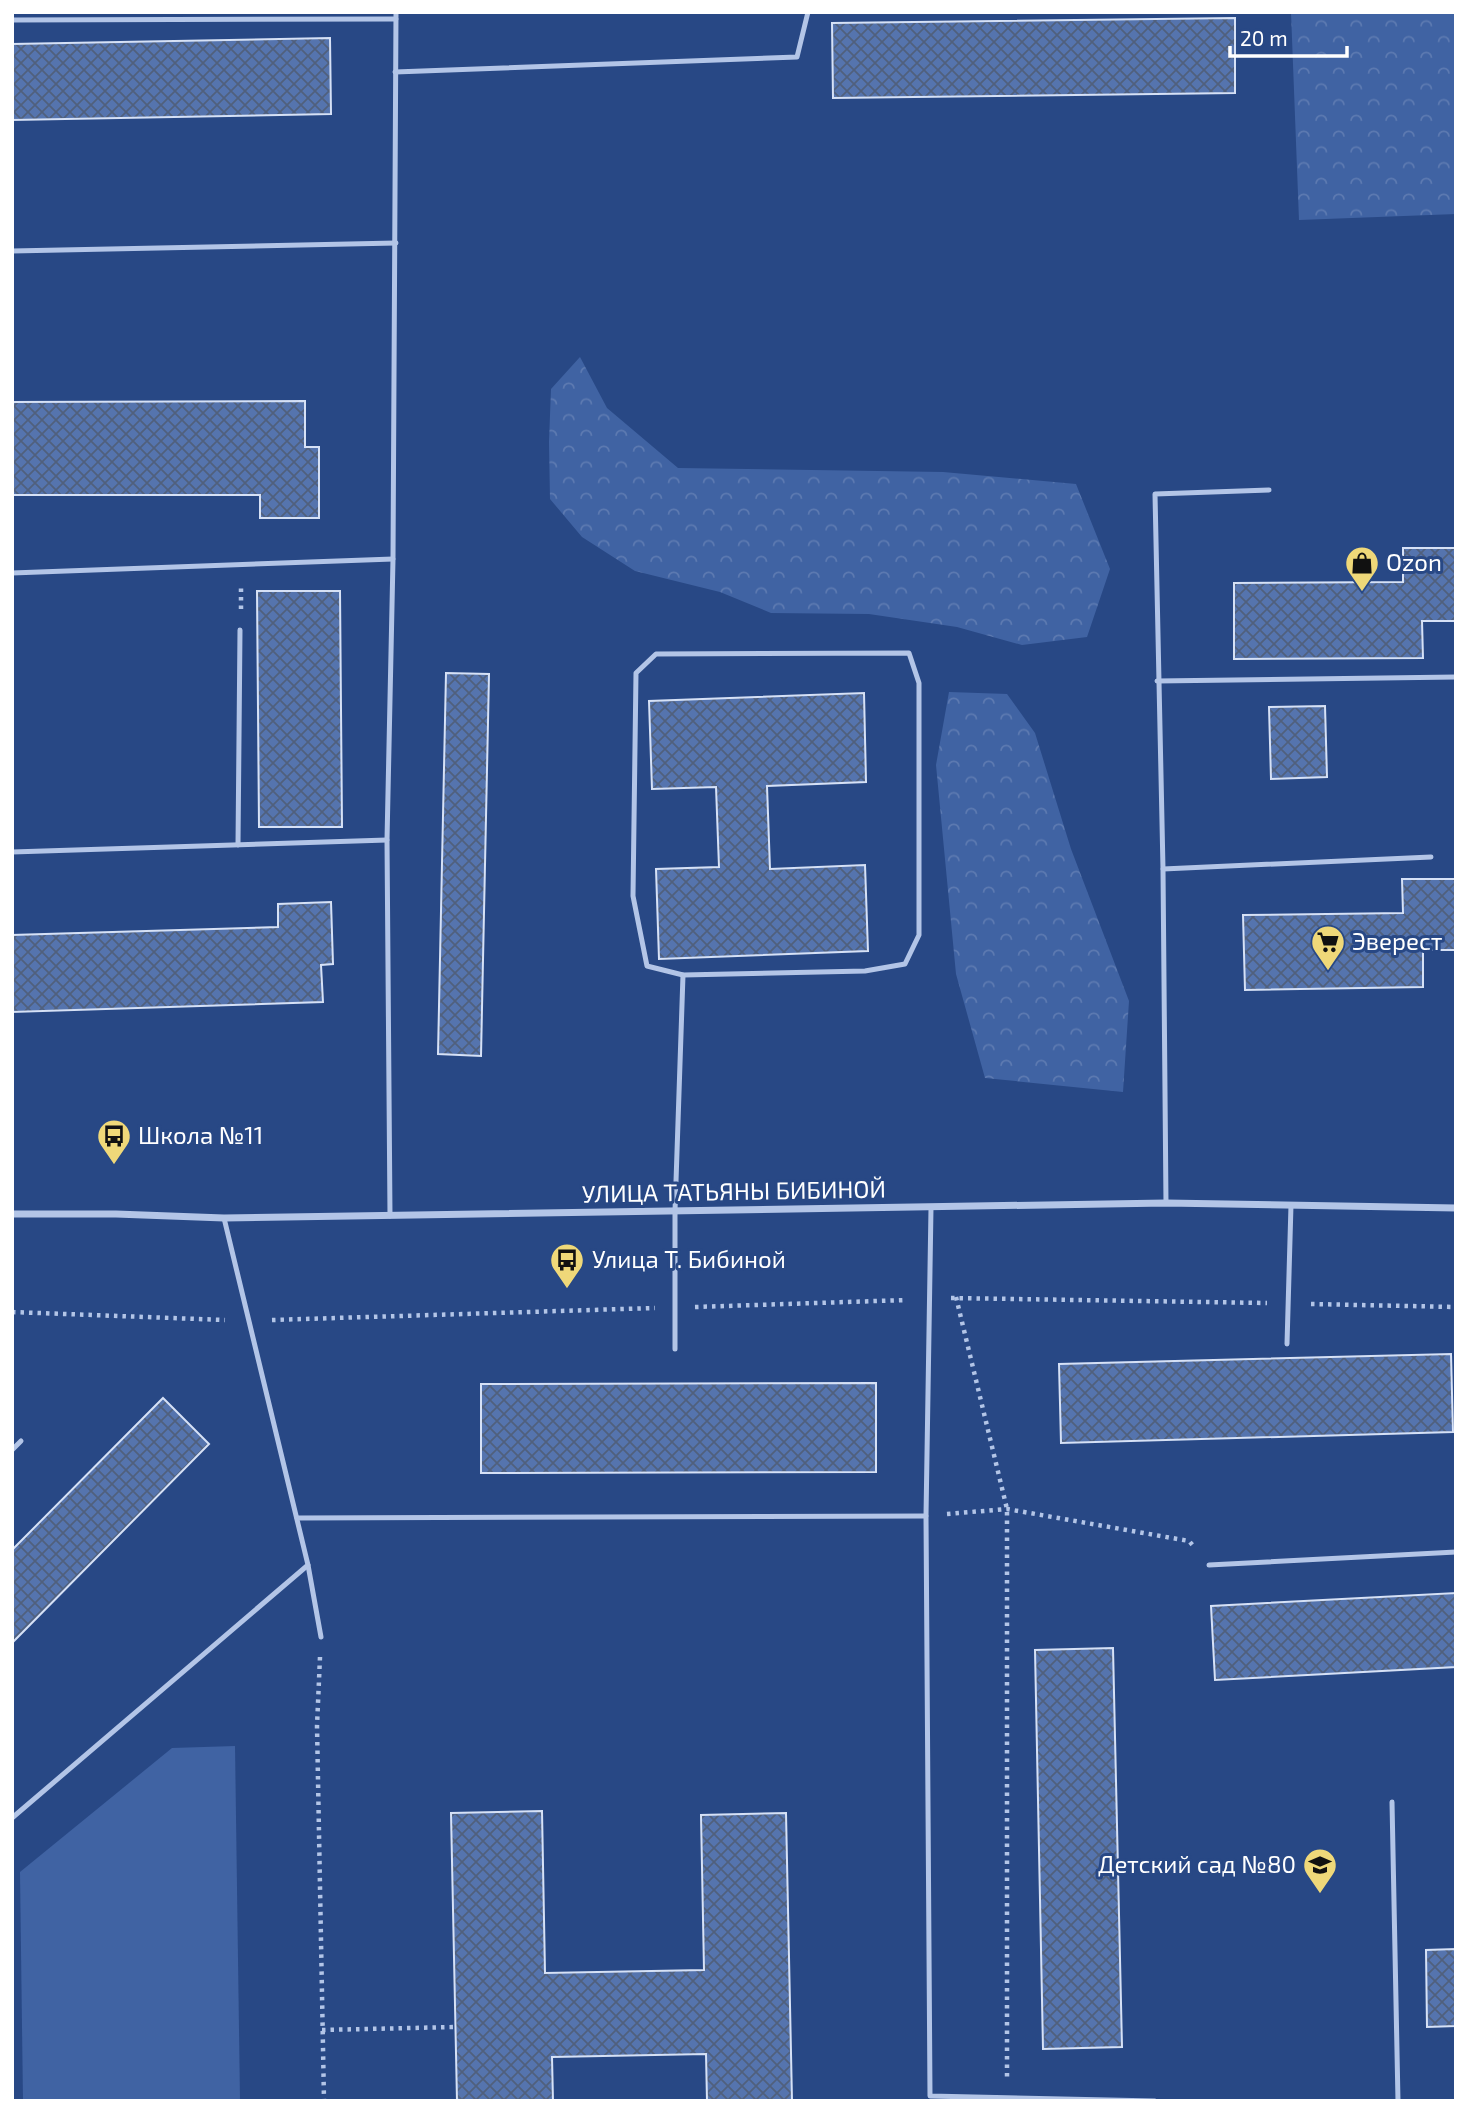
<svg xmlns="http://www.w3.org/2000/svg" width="1468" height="2113" font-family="'Exo 2',sans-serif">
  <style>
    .forest { fill: url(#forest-crowns) }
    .pitch { fill: #4063a3 }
    .building { fill: url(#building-cross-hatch); stroke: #d6e1f6; stroke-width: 2 }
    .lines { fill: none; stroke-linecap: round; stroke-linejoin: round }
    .path { stroke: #b3c5e7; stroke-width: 4.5; stroke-dasharray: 3.5 5; stroke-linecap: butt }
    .lane { stroke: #b3c5e7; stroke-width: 5 }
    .street { stroke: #b3c5e7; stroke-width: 7 }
    .labels { text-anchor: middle; stroke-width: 6; stroke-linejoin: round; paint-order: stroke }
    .poi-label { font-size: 24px; fill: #fff; stroke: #284885; text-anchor: start }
    .street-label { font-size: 24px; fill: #fff; stroke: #284885 }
  </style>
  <defs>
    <pattern id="forest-crowns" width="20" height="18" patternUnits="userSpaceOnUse" patternTransform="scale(1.75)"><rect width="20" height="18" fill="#4063a3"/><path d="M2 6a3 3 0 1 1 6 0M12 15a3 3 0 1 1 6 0" fill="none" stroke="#5d7ab1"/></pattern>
    <pattern id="building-cross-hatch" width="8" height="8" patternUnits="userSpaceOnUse" patternTransform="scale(1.75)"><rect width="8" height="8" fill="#5574ae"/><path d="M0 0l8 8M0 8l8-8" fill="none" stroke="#50607d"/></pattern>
  </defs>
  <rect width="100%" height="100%" fill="#284885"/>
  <g class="forest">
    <path d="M1291,12H1456V214L1299,220Z"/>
    <path d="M580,357L607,408L678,468L943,472L1076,484L1110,569L1087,637L1022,645L957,627L869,614L771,613L720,592L635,571L582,537L550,499L549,442L551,389Z"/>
    <path d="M949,692L1007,694L1035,733L1071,849L1129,1001L1123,1092L985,1078L956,974L936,765Z"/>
  </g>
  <path class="pitch" d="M235,1746L240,2101H23L20,1872L172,1748Z"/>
  <g class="building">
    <path d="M1235,18V93L833,98L832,23Z"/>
    <path d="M330,38L331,114L12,120V44Z"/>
    <path d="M305,401V447H319V518H260V495H12V402Z"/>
    <path d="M1403,548H1456V621H1422L1423,658L1234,659V583L1403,582Z"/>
    <path d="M257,591H340L342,827H259Z"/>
    <path d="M446,673L489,674L481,1056L438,1054Z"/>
    <path d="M864,693L866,782L767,786L770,869L865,865L868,951L659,959L656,869L719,867L716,787L652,789L649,701Z"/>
    <path d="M1325,706L1327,777L1271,779L1269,707Z"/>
    <path d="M1402,879H1456V950H1423V987L1245,990L1243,915L1403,913Z"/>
    <path d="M331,902L333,964L321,965L323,1002L12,1012V935L278,927V904Z"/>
    <path d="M1451,1354L1453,1432L1061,1443L1059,1364Z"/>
    <path d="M876,1383V1472L481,1473V1384Z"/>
    <path d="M163,1398L209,1444L12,1643V1550Z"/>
    <path d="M1456,1593V1667L1215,1680L1211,1606Z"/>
    <path d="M1113,1648L1122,2047L1043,2049L1035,1650Z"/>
    <path d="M542,1811L545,1973L704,1970L701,1815L786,1813L792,2101H707L706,2054L552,2057L553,2101H457L451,1813Z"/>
    <path d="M1456,1949V2026L1427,2027L1426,1950Z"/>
  </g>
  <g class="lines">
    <g class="path">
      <path d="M241,609V586"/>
      <path d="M956,1297L1007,1509V2078"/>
      <path d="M951,1298L1267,1303"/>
      <path d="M1311,1304L1456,1307"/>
      <path d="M695,1307L907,1300"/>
      <path d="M12,1312L225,1320"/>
      <path d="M272,1320L655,1308"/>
      <path d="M947,1514L1007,1509L1189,1541L1195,1548"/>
      <path d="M320,1657L317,1726L324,2101"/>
      <path d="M322,2030L455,2027"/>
    </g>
    <g class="lane">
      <path d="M12,20L396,19"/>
      <path d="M395,72L797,57L808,12"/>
      <path d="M12,251L396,243"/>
      <path d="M12,573L393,559"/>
      <path d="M909,653L919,683V935L905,964L865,971L683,975L647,966L633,896L636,673L656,654Z"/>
      <path d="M1157,681L1456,677"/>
      <path d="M238,845L240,630"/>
      <path d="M12,852L387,840"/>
      <path d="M1163,869L1431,857"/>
      <path d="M1166,1203L1163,869L1155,494L1269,490"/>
      <path d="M931,1208L926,1516L930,2096L1155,2101"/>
      <path d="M390,1216L387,840L393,559L396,12"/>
      <path d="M1287,1344L1291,1205"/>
      <path d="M675,1349V1211L683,975"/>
      <path d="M12,1450L21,1441"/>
      <path d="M297,1518L926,1516"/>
      <path d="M308,1565L321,1637"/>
      <path d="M1209,1565L1456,1552"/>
      <path d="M1392,1802L1398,2101"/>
      <path d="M12,1818L308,1565L224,1218"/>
    </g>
    <path class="street" d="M12,1214H116L224,1218L1166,1203L1456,1208"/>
  </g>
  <defs>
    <g id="shop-pin" transform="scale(1.75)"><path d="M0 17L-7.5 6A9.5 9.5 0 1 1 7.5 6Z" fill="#efd879" stroke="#284885"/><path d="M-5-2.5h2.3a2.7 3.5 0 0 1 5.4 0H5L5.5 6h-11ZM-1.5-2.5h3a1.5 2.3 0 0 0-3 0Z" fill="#111"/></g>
    <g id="supermarket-pin" transform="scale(1.75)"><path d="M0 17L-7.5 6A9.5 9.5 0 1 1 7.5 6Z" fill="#efd879" stroke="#284885"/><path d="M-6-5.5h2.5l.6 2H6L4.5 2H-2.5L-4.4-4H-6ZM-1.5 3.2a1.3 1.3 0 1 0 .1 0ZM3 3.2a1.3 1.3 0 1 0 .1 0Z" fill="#111"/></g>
    <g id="bus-pin" transform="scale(1.75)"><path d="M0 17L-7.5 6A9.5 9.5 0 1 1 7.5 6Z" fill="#efd879" stroke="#284885"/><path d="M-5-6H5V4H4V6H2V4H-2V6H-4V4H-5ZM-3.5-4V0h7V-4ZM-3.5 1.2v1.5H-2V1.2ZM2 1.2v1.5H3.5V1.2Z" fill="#111"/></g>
    <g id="school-pin" transform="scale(1.75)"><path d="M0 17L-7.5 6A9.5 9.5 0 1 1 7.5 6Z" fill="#efd879" stroke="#284885"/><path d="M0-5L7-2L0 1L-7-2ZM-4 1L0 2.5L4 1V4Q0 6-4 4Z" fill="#111"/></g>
  </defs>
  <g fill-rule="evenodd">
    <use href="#shop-pin" x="1362" y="563"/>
    <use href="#supermarket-pin" x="1328" y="942"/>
    <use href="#bus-pin" x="114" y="1136"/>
    <use href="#bus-pin" x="567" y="1260"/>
    <use href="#school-pin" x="1320" y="1865"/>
  </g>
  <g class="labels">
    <g class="poi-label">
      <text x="1386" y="571">Ozon</text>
      <text x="1352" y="950">Эверест</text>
      <text x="138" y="1144">Школа №11</text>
      <text x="592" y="1268">Улица Т. Бибиной</text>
      <text x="1296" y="1873" text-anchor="end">Детский сад №80</text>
    </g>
    <g class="street-label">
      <text transform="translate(734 1192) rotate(-1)" y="8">УЛИЦА ТАТЬЯНЫ БИБИНОЙ</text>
    </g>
  </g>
  <rect width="1468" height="2113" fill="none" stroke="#ffffff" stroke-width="28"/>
  <path d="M1230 46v10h117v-10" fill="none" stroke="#ffffff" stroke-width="3.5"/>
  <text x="1240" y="46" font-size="21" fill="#ffffff" stroke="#284885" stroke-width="5" paint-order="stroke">20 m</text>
</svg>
